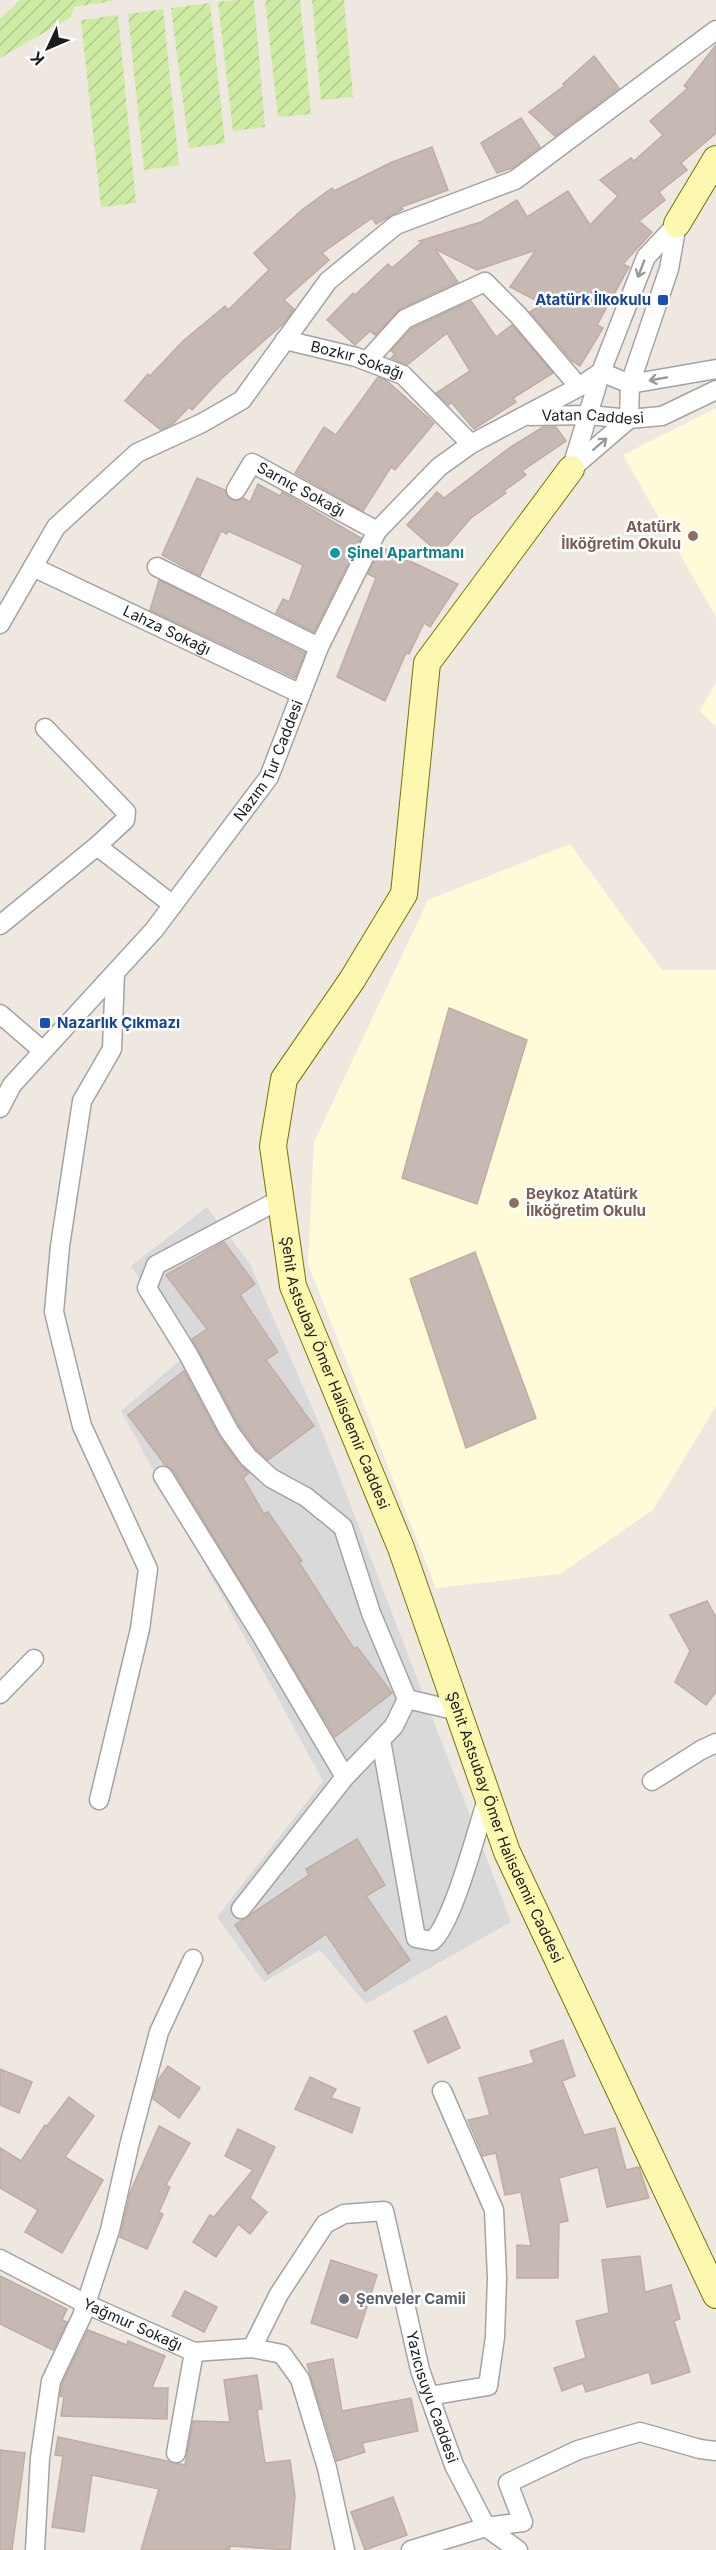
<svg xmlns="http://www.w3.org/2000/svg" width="716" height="2550" font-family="Inter,sans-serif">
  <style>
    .residential { fill: #dad9d9 }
    .education { fill: #fffbd8 }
    .garden { fill: url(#garden-furrows) }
    .building { fill: #c6b9b4; stroke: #c0aca2; stroke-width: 1.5 }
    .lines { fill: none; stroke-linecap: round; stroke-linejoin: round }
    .street-casing { stroke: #a3a3a3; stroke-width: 21 }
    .secondary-casing { stroke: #757500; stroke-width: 28 }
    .street { stroke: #fff; stroke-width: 18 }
    .secondary { stroke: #fcf8b0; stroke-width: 26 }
    .oneway { stroke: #999 }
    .transit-dot { fill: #1a4fb4; stroke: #fff; stroke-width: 2 }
    .education-dot { fill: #8d6e63; stroke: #fff; stroke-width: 2 }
    .culture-dot { fill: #0f9aa8; stroke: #fff; stroke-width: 2 }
    .worship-dot { fill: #6b7280; stroke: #fff; stroke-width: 2 }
    .labels { text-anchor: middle; stroke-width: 5; stroke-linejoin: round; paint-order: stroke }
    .transit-label { font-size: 15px; font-weight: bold; fill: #164399; stroke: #fff; text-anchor: end }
    .street-label { font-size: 15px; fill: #1c1c1c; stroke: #fff }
    .education-label { font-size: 15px; font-weight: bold; fill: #785e54; stroke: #fff; text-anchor: end }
    .culture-label { font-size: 15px; font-weight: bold; fill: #0d838f; stroke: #fff; text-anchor: start }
    .worship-label { font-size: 15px; font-weight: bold; fill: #5b616d; stroke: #fff; text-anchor: start }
  </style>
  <defs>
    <pattern id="garden-furrows" width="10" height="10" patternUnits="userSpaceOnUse" patternTransform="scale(1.5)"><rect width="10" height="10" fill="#ceeba3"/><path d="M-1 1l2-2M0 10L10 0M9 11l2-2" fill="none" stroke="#b0c98c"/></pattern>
  </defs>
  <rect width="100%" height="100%" fill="#eee8e1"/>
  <path class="residential" d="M207,1207L250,1264L320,1426L511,1922L366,2004L320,1950L264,1982L217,1917L323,1781L121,1411L187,1354L131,1266Z"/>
  <g class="education">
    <path d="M716,408V617L623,455Z"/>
    <path d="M716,682V727L700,711Z"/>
    <path d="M570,844L662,970H716V1406L653,1510L560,1574L436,1588L308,1264L314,1142L428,900Z"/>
  </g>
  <g class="garden">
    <path d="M20,0H113V1L74,7L71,17L0,58V19Z"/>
    <path d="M236,0H254L265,127L233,131L218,2Z"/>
    <path d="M265,0H300L311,114L278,117Z"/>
    <path d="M312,0H344L353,97L321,100Z"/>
    <path d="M210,3L225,143L189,148L171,8Z"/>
    <path d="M163,9L179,165L144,170L128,14Z"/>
    <path d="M118,15L136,203L101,207L81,20Z"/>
  </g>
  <g class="building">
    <path d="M716,45V133L681,163L687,170L659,192L665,200L639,221L652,232L623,264L629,267L597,325L603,328L580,366L572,361L530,312L543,304L510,287L536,250L477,270L435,249L458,282L400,309L375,335L370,331L355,345L327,320L353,293L355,295L388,264L392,268L422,242L419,241L481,222L517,200L527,217L568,191L590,225L618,196L600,180L631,158L634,161L663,135L650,121L688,88L684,86Z"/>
    <path d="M594,56L619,88L555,136L529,112L564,86L563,84Z"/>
    <path d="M521,118L540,147L512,168L497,173L481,143Z"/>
    <path d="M432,147L448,190L401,207L403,209L376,224L372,218L322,253L329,260L284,300L294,309L284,323L222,378L192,410L189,407L173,424L161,430L125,401L148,374L150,376L183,341L225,306L228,310L269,270L254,253L303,209L332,188L334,191L390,163Z"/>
    <path d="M471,301L496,337L512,325L553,373L513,398L516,402L474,429L451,402L449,405L436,393L470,371L447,333L407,365L391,358L395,354L391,351L412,328Z"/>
    <path d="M378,377L387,381L434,423L395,470L391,467L363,511L295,473L324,427L336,435Z"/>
    <path d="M543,427H556L566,441L522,471L526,475L504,491L506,493L471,518L440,554L407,525L437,492L444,498L512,446Z"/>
    <path d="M197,478L225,490L230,499L235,501L243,498L250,502L258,484L280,496L282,492L361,538L314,632L276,613L283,599L289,602L303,565L228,531L227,534L221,531L200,576L162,555Z"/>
    <path d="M381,547L458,584L430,627L424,623L409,654L406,653L385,701L337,677L376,578L368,574Z"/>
    <path d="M159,580L305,653L295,678L150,610Z"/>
    <path d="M449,1008L527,1040L477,1204L402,1178Z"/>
    <path d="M224,1242L255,1284L240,1295L278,1352L266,1360L314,1426L268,1460L256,1449L239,1425L192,1339L207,1329L166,1275Z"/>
    <path d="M475,1252L536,1418L466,1448L410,1279Z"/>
    <path d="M184,1371L220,1438L239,1464L249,1473L243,1478L264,1514L268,1512L302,1561L299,1562L354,1649L357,1647L392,1693L335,1737L173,1470L165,1465L128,1415Z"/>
    <path d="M707,1601L716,1617V1692L706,1705L675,1682L690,1651L670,1615Z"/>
    <path d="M357,1839L385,1885L366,1896L410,1960L365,1991L326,1934L268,1974L235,1925L309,1875L306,1869Z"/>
    <path d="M446,2016L460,2048L428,2063L414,2031Z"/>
    <path d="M563,2040L575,2076L562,2081L584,2135L615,2128L626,2170L639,2167L649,2198L607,2207L598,2167L559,2178L568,2221L559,2223L558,2278H517V2245L531,2246L521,2192L505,2195L496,2153L483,2156L468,2120L490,2115L479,2078L534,2063L530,2051Z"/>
    <path d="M168,2066L200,2088L179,2118L153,2099L158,2080Z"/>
    <path d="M0,2069L32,2082L19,2113L0,2105Z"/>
    <path d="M310,2077L336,2089L331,2098L360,2108L352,2133L295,2109Z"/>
    <path d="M69,2097L94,2116L65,2157L103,2180L62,2253L25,2232L38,2210L0,2188V2148L21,2161L45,2125L47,2126Z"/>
    <path d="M159,2126L190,2143L166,2185L170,2187L159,2212L163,2214L147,2249L120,2237L130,2193Z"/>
    <path d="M238,2129L275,2147L250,2198L267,2212L250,2234L238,2224L216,2257L193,2242L210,2215L214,2217L253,2170L225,2156Z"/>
    <path d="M640,2256L645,2292L671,2285L680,2319L674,2321L690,2372L652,2384L649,2372L586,2392L583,2383L562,2391L554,2368L586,2358L576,2321L609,2313L602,2260Z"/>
    <path d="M331,2260L377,2275L357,2338L311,2323Z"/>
    <path d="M0,2276L67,2309L62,2320L67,2322L53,2350L0,2324Z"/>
    <path d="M185,2291L217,2307L204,2332L172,2316Z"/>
    <path d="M88,2330L127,2345L128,2341L165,2356L152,2388H168L167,2419L61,2416L64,2397L60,2396L62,2384Z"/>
    <path d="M333,2359L342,2411L411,2398L418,2431L362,2443L365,2452L337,2461L307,2364Z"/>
    <path d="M257,2375L262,2409L257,2410L265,2463L290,2460L295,2496L290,2550L229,2546L230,2550H141L159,2489L92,2475L84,2532L52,2527L63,2456L55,2455L58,2437L185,2465L193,2421L230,2422L224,2380Z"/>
    <path d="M0,2450L25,2453L12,2550H0Z"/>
    <path d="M393,2497L407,2535L365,2550L351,2512Z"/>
  </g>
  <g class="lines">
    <g class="street-casing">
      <g id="street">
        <path id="s1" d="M285,340L356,357L403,375L471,444"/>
        <path d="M367,361L405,319L485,282L518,315L579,387"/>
        <path id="s2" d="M530,416L589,415L629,419L662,416L716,390"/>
        <path d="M572,467L601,372L646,257L677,224"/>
        <path d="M571,469L629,419L630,384L669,269L677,224"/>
        <path id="s3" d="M236,490L252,463L377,531"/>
        <path id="s4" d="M33,567L301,694"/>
        <path d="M157,567L319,647"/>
        <path d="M0,624L56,527L137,453L202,423L242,400L328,281L396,225L515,180L716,30"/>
        <path d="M45,728L126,812L125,820L97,846"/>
        <path d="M0,925L97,846L173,905"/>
        <path d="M0,1014L43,1051"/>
        <path id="s5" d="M0,1108L12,1085L154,930L269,777L319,647L377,531L439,467L471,444L579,387L601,372L630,384L716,369"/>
        <path d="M281,1199L156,1265L147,1288L188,1354L229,1431L248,1457L271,1478L306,1497L343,1527L371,1613L407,1699"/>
        <path d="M163,1476L260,1633L345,1777"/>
        <path d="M0,1694L34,1659"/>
        <path d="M381,1740L416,1938L432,1941C453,1924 478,1826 488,1796"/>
        <path d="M652,1781L701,1750L716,1743"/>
        <path d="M99,1800L140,1629L148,1569L82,1426L54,1312L60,1246L82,1101L112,1049L115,973"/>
        <path d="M241,1909L345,1777L394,1726L407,1699L458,1711"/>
        <path id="s6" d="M0,2259L86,2304L194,2352L252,2348L282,2354L300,2379L327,2468L345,2550"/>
        <path id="s7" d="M252,2348L279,2294L325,2224L344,2214L384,2211L420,2370L454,2465L486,2527L518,2550"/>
        <path d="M429,2396L488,2386L495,2337L497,2278L494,2210L442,2091"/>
        <path d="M176,2453L194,2352"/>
        <path d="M35,2550L40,2458L51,2381L82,2316L110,2230L130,2142L159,2032L193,1959"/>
        <path d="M411,2550L486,2527L523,2522L508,2483L578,2450L640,2432L700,2449L716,2451"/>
      </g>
    </g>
    <g class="secondary-casing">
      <g id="secondary">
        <path d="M677,224L716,159"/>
        <path id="s8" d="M571,469L427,663L404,894L352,980L284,1079L273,1146L293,1286L401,1548L507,1852L716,2295"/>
      </g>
    </g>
    <use href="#street" class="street"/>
    <use href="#secondary" class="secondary"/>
  </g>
  <defs><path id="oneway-shaft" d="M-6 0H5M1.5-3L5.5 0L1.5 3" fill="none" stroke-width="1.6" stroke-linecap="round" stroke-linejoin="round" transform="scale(1.5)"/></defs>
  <g class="oneway">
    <use href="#oneway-shaft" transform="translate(641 269) rotate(111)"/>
    <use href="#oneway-shaft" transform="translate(658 379) rotate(170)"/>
    <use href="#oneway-shaft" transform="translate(600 444) rotate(-41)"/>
  </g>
  <g class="transit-dot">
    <rect x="657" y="294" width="12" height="12" rx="3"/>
    <rect x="39" y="1017" width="12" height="12" rx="3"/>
  </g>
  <g class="education-dot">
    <circle cx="693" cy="536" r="6"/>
    <circle cx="514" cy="1203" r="6"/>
  </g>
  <circle class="culture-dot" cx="335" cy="553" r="6"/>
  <circle class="worship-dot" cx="344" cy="2299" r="6"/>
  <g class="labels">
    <g class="transit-label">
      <text x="651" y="305">Atatürk İlkokulu</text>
      <text x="57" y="1028" text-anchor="start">Nazarlık Çıkmazı</text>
    </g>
    <g class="street-label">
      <text dy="5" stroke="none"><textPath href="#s1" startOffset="75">Bozkır Sokağı</textPath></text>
      <text dy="5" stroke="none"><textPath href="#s2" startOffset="63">Vatan Caddesi</textPath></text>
      <text dy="5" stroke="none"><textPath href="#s3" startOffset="87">Sarnıç Sokağı</textPath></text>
      <text dy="5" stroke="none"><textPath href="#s4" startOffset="148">Lahza Sokağı</textPath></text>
      <text dy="5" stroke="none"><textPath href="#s5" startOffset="442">Nazım Tur Caddesi</textPath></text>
      <text dy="5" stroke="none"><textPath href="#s8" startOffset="999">Şehit Astsubay Ömer Halisdemir Caddesi</textPath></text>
      <text dy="5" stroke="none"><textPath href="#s8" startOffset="1485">Şehit Astsubay Ömer Halisdemir Caddesi</textPath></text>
      <text dy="5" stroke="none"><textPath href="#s6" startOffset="148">Yağmur Sokağı</textPath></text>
      <text dy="5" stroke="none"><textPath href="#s7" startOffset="398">Yazıcısuyu Caddesi</textPath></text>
    </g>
    <g class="education-label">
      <text x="681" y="532">Atatürk<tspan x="681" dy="17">İlköğretim Okulu</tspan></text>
      <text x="526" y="1199" text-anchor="start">Beykoz Atatürk<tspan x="526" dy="17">İlköğretim Okulu</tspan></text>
    </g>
    <g class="culture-label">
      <text x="347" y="558">Şinel Apartmanı</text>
    </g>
    <g class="worship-label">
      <text x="356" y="2304">Şenveler Camii</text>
    </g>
  </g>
  <g transform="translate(48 48) rotate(226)" stroke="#ffffff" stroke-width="4.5" paint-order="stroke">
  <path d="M0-4.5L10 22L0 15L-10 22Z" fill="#1c1c1c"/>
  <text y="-9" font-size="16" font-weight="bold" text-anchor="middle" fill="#1c1c1c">K</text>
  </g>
</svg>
